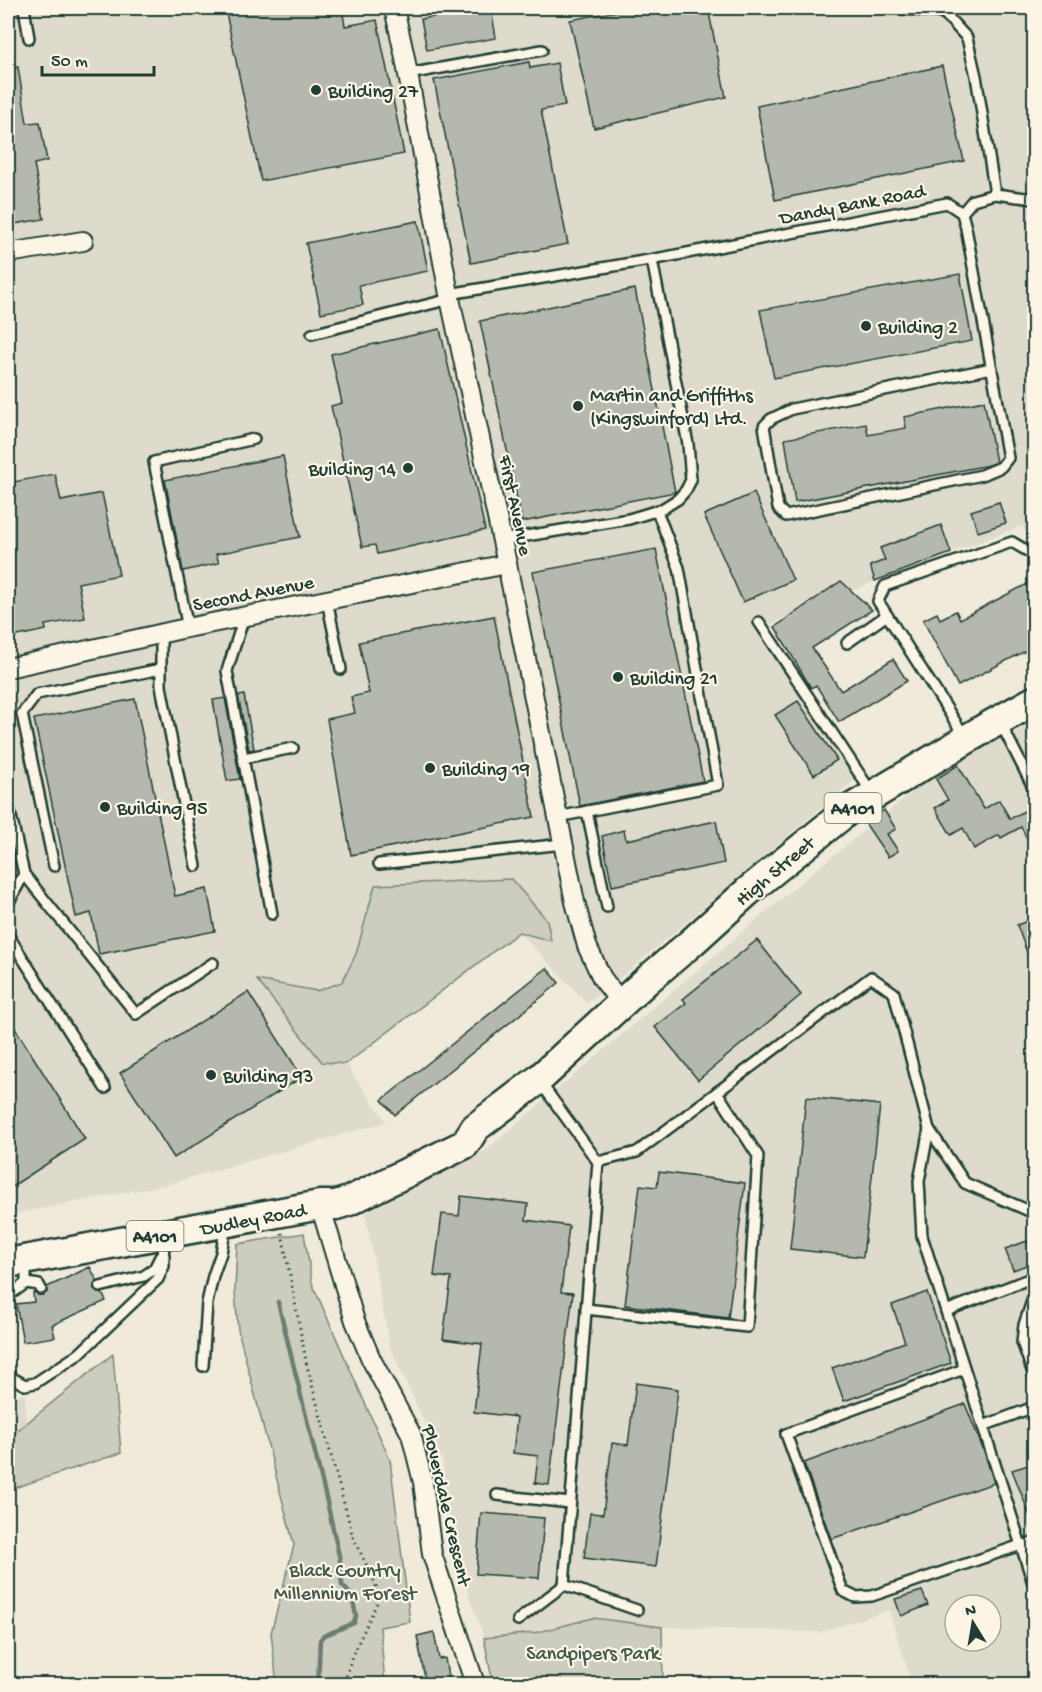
<svg xmlns="http://www.w3.org/2000/svg" width="1042" height="1692" font-family="'Gochi Hand',sans-serif">
  <style>
    .built { fill: #dedbcc; fill-rule: evenodd }
    .green { fill: #cccdbf; stroke: #76857a; stroke-width: 1.5 }
    .lines { fill: none; stroke-linecap: round; stroke-linejoin: round }
    .stream { stroke: #6c7d71; stroke-width: 4.5 }
    .building { fill: #b5b9ad; stroke: #1f3d34; stroke-width: 1.5 }
    .service-casing { stroke: #1f3d34; stroke-width: 14 }
    .minor-casing { stroke: #1f3d34; stroke-width: 22 }
    .primary-casing { stroke: #1f3d34; stroke-width: 33 }
    .path { stroke: #1f3d34; stroke-width: 3; stroke-dasharray: 1.5 4.5; stroke-linecap: butt }
    .service { stroke: #fcf5e5; stroke-width: 9 }
    .minor { stroke: #fcf5e5; stroke-width: 18 }
    .primary { stroke: #fcf5e5; stroke-width: 28 }
    .poi-dot { fill: #1f3d34; stroke: #fcf5e5; stroke-width: 2 }
    .labels { text-anchor: middle; stroke-width: 4.5; stroke-linejoin: round; paint-order: stroke }
    .shield { fill: #fcf5e5; stroke: #617469; stroke-width: 1.5 }
    .shield-label { font-size: 18px; font-weight: bold; fill: #1f3d34 }
    .poi-label { font-size: 20px; fill: #1f3d34; stroke: #fcf5e5; text-anchor: start }
    .street-label { font-size: 20px; fill: #1f3d34; stroke: #fcf5e5 }
    .park-label { font-size: 20px; fill: #425a50; stroke: #fcf5e5 }
  </style>
  <rect width="100%" height="100%" fill="#efeada"/>
  <filter id="ink" filterUnits="userSpaceOnUse"><feTurbulence type="fractalNoise" baseFrequency=".0167" numOctaves="2"/><feDisplacementMap in="SourceGraphic" scale="12" xChannelSelector="R" yChannelSelector="G"/><feConvolveMatrix kernelMatrix="1 2 1 2 8 2 1 2 1" color-interpolation-filters="sRGB"/></filter>
  <g filter="url(#ink)">
    <g class="built">
      <path d="M8,8H1034V543L1022,526L875,581L765,627L858,777L614,983L587,1003L519,932L346,1064L386,1122L164,1185L8,1215Z"/>
      <path d="M1034,714V1684H912L889,1610L820,1632L662,1627L593,1618L534,1633L484,1638L451,1545L443,1463L390,1347L365,1213L486,1150L813,872L940,770ZM955,1605H991V1641H955Z"/>
      <path d="M25,1394L26,1423L14,1433L8,1435V1396Z"/>
    </g>
    <g class="green">
      <path d="M511,879L547,920L551,941L519,932L346,1064L322,1062L257,980L317,991L342,982L356,954L375,885Z"/>
      <path d="M304,1233L312,1283L390,1460L410,1622L380,1627L385,1684H277L271,1633L294,1545L238,1330L235,1291L237,1244Z"/>
      <path d="M113,1354L121,1453L8,1490V1435L14,1433Z"/>
      <path d="M593,1618L662,1627L663,1684H493L484,1638L534,1633Z"/>
    </g>
    <g class="lines">
      <path class="stream" d="M278,1302L327,1502L340,1560L342,1585L352,1596L356,1616L354,1623L323,1636L320,1640L318,1684"/>
    </g>
    <g class="building">
      <path d="M225,8H342L345,26L377,20L404,154L261,181Z"/>
      <path d="M480,8H491L496,38L427,50L421,19Z"/>
      <path d="M633,8H708L726,97L594,128L570,20Z"/>
      <path d="M529,62L530,68L557,63L565,106L541,110L568,244L471,263L434,80Z"/>
      <path d="M942,66L964,161L775,200L757,106Z"/>
      <path d="M18,67L27,123L40,122L47,161L34,164L44,219L8,225V69Z"/>
      <path d="M418,221L428,271L359,285L363,305L321,313L306,243Z"/>
      <path d="M960,274L972,341L774,378L760,310Z"/>
      <path d="M635,289L675,492L522,522L480,321Z"/>
      <path d="M440,329L485,530L377,554L375,545L362,547L331,406L342,403L331,354Z"/>
      <path d="M984,401L996,462L989,465L795,502L785,439L866,424L868,435L906,428L904,417Z"/>
      <path d="M283,456L300,537L216,554L219,563L183,571L165,480Z"/>
      <path d="M55,474L61,501L102,493L119,575L78,583L85,618L45,625L46,630L8,638V483Z"/>
      <path d="M754,493L793,580L743,602L704,515Z"/>
      <path d="M999,502L1006,523L978,532L971,511Z"/>
      <path d="M941,525L951,553L875,581L870,566L885,560L880,548Z"/>
      <path d="M656,549L703,781L580,806L533,572Z"/>
      <path d="M1035,580V646L958,686L923,620L937,613L940,619L956,611L960,619Z"/>
      <path d="M841,581L872,610L812,648L841,691L893,659L907,681L839,722L816,685L811,688L775,627Z"/>
      <path d="M494,616L534,817L351,855L327,719L355,713L351,697L369,693L359,642Z"/>
      <path d="M244,695L254,749L249,750L238,696Z"/>
      <path d="M225,698L240,779L227,781L213,700Z"/>
      <path d="M135,699L175,896L207,889L215,931L99,954L91,913L76,917L34,719Z"/>
      <path d="M798,701L837,760L814,775L775,715Z"/>
      <path d="M958,765L984,809L999,800L1010,819L1035,805V853L1021,827L1001,838L999,835L974,849L963,828L951,835L935,808L948,800L936,779Z"/>
      <path d="M884,810L896,829L887,834L898,851L888,857L865,823Z"/>
      <path d="M716,821L724,863L612,886L602,836L624,830L626,840Z"/>
      <path d="M1035,918V969H1033L1017,925Z"/>
      <path d="M757,940L801,995L698,1080L655,1027L686,1003L683,999Z"/>
      <path d="M547,968L559,983L395,1115L382,1100Z"/>
      <path d="M248,992L302,1077L174,1158L120,1073Z"/>
      <path d="M8,1017L85,1139L8,1189Z"/>
      <path d="M806,1097L880,1105L863,1257L790,1249Z"/>
      <path d="M659,1172L745,1183L728,1318L625,1305L640,1185L657,1187Z"/>
      <path d="M461,1196L528,1204L526,1220L569,1226L561,1292L573,1293L549,1485L535,1483L538,1456L513,1453L517,1417L474,1412L482,1344L443,1339L451,1278L434,1276L442,1214L459,1216Z"/>
      <path d="M1027,1241L1035,1257V1262L1013,1270L1005,1249Z"/>
      <path d="M90,1267L97,1281L94,1285V1289L98,1293H102L106,1301L52,1325L55,1337L23,1342L16,1304L34,1302L33,1293L35,1292L38,1295H43L47,1292V1287Z"/>
      <path d="M927,1292L951,1363L844,1401L832,1368L905,1342L892,1305Z"/>
      <path d="M636,1383L678,1389L656,1567L584,1558L590,1513L603,1514L612,1443L628,1445Z"/>
      <path d="M965,1404L985,1454L994,1483L831,1539L804,1463Z"/>
      <path d="M1035,1463V1526H1034L1012,1470Z"/>
      <path d="M481,1513L544,1518L539,1578L476,1574Z"/>
      <path d="M922,1591L928,1605L901,1616L895,1599Z"/>
      <path d="M434,1632L439,1659L445,1658L449,1684H426L417,1636Z"/>
    </g>
    <g class="lines">
      <g class="service-casing">
        <g id="service">
          <path d="M24,8L29,38"/>
          <path d="M896,8L944,13L967,38L976,76L995,194L973,200L962,213"/>
          <path d="M408,74L542,50"/>
          <path d="M995,194L1034,199"/>
          <path d="M449,294L661,258L947,203L962,213L966,228L1008,458L1001,467L982,475L786,516L778,508L764,426L771,419L792,409L992,368"/>
          <path d="M312,334L450,299"/>
          <path d="M502,540L629,519L662,509L678,499L686,490L691,480L688,444L652,260"/>
          <path d="M327,600L341,669"/>
          <path d="M244,617L227,671L272,914"/>
          <path d="M759,622L872,793"/>
          <path d="M188,628L154,462L254,439"/>
          <path d="M161,634V686L196,866"/>
          <path d="M847,643L887,615"/>
          <path d="M1000,722L1034,789"/>
          <path d="M965,737L878,601L885,586L1012,542L1034,555"/>
          <path d="M244,758L293,748"/>
          <path d="M8,803L24,874L136,1014L213,963"/>
          <path d="M587,811L607,907"/>
          <path d="M558,817L718,785L679,568L657,511"/>
          <path d="M379,864L563,844"/>
          <path d="M54,866L22,714L37,694L161,669"/>
          <path d="M8,904L24,874"/>
          <path d="M8,935L105,1088"/>
          <path d="M540,1082L598,1162L564,1585L637,1610"/>
          <path d="M929,1129L919,1181L922,1236L1034,1586"/>
          <path d="M598,1162L637,1152L871,977L894,993L929,1129L965,1183L1034,1213"/>
          <path d="M26,1283L39,1285L41,1289"/>
          <path d="M100,1287L144,1276L154,1269L160,1257L164,1256"/>
          <path d="M1034,1295L1024,1325L1022,1342L1034,1376"/>
          <path d="M8,1296L26,1283V1263"/>
          <path d="M586,1309L747,1327L758,1156L717,1092"/>
          <path d="M946,1311L1034,1277"/>
          <path d="M203,1366L207,1303L213,1276L221,1253L226,1225"/>
          <path d="M964,1369L786,1434L843,1591L855,1597L872,1596L1021,1545L1034,1543"/>
          <path d="M8,1374L14,1379L25,1385L35,1383L79,1354L158,1279L164,1266L163,1237"/>
          <path d="M983,1426L1034,1407"/>
          <path d="M497,1495L570,1503"/>
          <path d="M518,1620L564,1585"/>
        </g>
      </g>
      <g class="minor-casing">
        <g id="minor">
          <path d="M394,8L404,53L449,294L507,564L575,902L587,946L602,978L621,1003"/>
          <path d="M8,253L83,241"/>
          <path d="M8,668L177,630L507,564"/>
          <path d="M320,1205L355,1321L371,1359L411,1434L423,1482L432,1554L475,1684"/>
        </g>
      </g>
      <g class="primary-casing">
        <path id="primary" d="M8,1263L320,1205H336L349,1201L465,1144L475,1128L538,1080L646,981L691,943L747,892L847,811L987,727L1034,701"/>
      </g>
      <path class="path" d="M282,1233L307,1366L353,1537L376,1585L378,1601L352,1656L344,1684"/>
      <use href="#service" class="service"/>
      <use href="#minor" class="minor"/>
      <use href="#primary" class="primary"/>
    </g>
  </g>
  <g class="poi-dot">
    <circle cx="316" cy="90" r="6"/>
    <circle cx="866" cy="326" r="6"/>
    <circle cx="578" cy="406" r="6"/>
    <circle cx="408" cy="468" r="6"/>
    <circle cx="618" cy="677" r="6"/>
    <circle cx="430" cy="768" r="6"/>
    <circle cx="105" cy="807" r="6"/>
    <circle cx="211" cy="1075" r="6"/>
  </g>
  <g class="labels">
    <g class="shield">
      <rect x="824.5" y="793" width="57" height="30" rx="4.5"/>
      <rect x="126.5" y="1221" width="57" height="30" rx="4.5"/>
    </g>
    <g class="shield-label">
      <text x="853" y="814">A4101</text>
      <text x="155" y="1242">A4101</text>
    </g>
    <g class="poi-label">
      <text x="328" y="97">Building 27</text>
      <text x="878" y="333">Building 2</text>
      <text x="590" y="401">Martin and Griffiths<tspan x="590" dy="23">(Kingswinford) Ltd.</tspan></text>
      <text x="396" y="475" text-anchor="end">Building 14</text>
      <text x="630" y="684">Building 21</text>
      <text x="442" y="775">Building 19</text>
      <text x="117" y="814">Building 95</text>
      <text x="223" y="1082">Building 93</text>
    </g>
    <g class="street-label">
      <text transform="translate(852 203) rotate(-11)" y="7">Dandy Bank Road</text>
      <text transform="translate(517 505) rotate(78)" y="7">First Avenue</text>
      <text transform="translate(253 592) rotate(-11)" y="7">Second Avenue</text>
      <text transform="translate(774 870) rotate(-40)" y="7">High Street</text>
      <text transform="translate(253 1218) rotate(-11)" y="7">Dudley Road</text>
      <text transform="translate(448 1505) rotate(77)" y="7">Ploverdale Crescent</text>
    </g>
    <g class="park-label">
      <text x="345" y="1576">Black Country<tspan x="345" dy="23">Millennium Forest</tspan></text>
      <text x="593" y="1659">Sandpipers Park</text>
    </g>
  </g>
  <rect width="1042" height="1692" fill="none" stroke="#fcf5e5" stroke-width="30"/>
  <rect x="15" y="15" width="1012" height="1662" fill="none" stroke="#1f3d34" stroke-width="2" filter="url(#ink)"/>
  <g transform="translate(973 1623) rotate(349)"><circle r="28" fill="#fcf5e5" stroke="#a4ab9e" stroke-width="1.5"/>
  <path d="M0-4.5L10 22L0 15L-10 22Z" fill="#1f3d34"/>
  <text y="-9" font-size="16" font-weight="bold" text-anchor="middle" fill="#1f3d34">N</text>
  </g>
  <path d="M42 66v9h112v-9" fill="none" stroke="#1f3d34" stroke-width="3"/>
  <text x="51" y="66" font-size="18" fill="#1f3d34" stroke="#fcf5e5" stroke-width="4.5" paint-order="stroke">50 m</text>
</svg>
